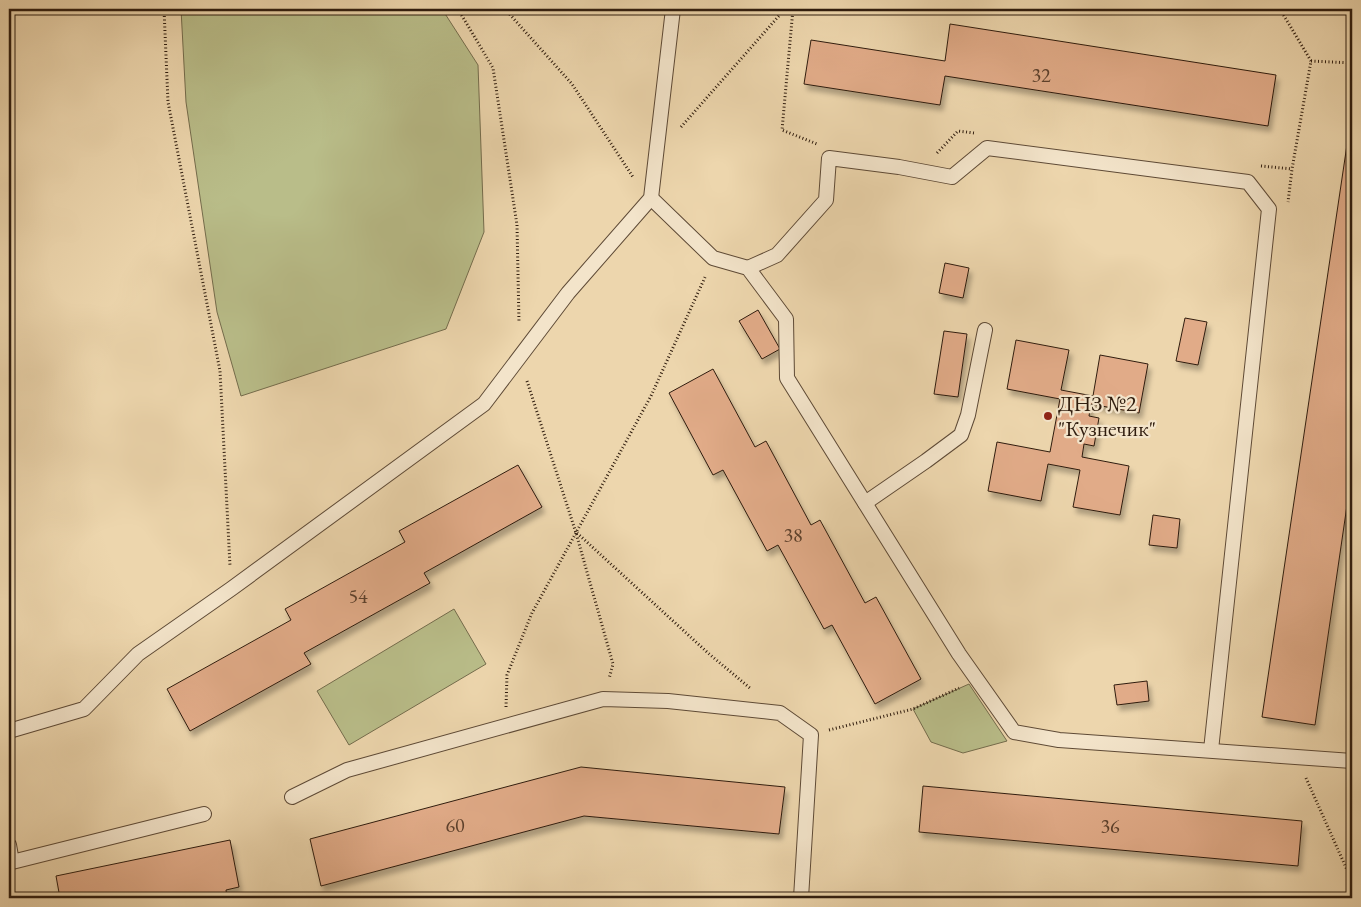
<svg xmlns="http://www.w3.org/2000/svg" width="1361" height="907" font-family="'EB Garamond',serif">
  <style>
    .green { fill: #b9bd89; stroke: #746c4c }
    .building { fill: #e1ab88; stroke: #2f1c0e; filter: url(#shadow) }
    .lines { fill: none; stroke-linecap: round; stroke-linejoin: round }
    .service-casing { stroke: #5e4a36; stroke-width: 16 }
    .path { stroke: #2f1c0e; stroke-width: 3; stroke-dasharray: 1 2.5; stroke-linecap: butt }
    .service { stroke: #f3e4ca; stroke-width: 14 }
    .poi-dot { fill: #8f2418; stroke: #f3e4ca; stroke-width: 2 }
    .labels { text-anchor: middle; stroke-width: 4.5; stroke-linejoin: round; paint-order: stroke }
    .number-label { font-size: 20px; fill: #5c402c }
    .poi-label { font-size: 22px; fill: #2f1c0e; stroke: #f3e4ca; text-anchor: start }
  </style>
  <defs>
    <filter id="shadow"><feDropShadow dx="3" dy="5.5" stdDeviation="2.5" flood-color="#0004"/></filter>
  </defs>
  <rect width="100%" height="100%" fill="#edd6ad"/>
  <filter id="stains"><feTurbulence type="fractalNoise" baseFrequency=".004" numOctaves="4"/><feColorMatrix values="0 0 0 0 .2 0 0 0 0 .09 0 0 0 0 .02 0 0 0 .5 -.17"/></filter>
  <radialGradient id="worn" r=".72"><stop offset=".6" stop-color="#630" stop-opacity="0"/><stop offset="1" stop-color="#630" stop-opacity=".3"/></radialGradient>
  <g class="green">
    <path d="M181,9H442L478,65L484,232L446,329L241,396L217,312L186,102Z"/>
    <path d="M454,609L486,664L349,745L317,691Z"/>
    <path d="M969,684L1007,741L963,753L931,742L913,709Z"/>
  </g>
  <g class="building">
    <path d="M950,24L1276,75L1268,126L945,76L940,105L804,84L811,40L945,61Z"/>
    <path d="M1352,111V471L1315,725L1262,717Z"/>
    <path d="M945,263L969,268L963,298L939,293Z"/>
    <path d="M758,310L780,349L762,359L739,321Z"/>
    <path d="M1185,318L1207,322L1198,365L1176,361Z"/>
    <path d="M944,331L967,334L958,397L934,394Z"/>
    <path d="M1016,340L1069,350L1061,390L1093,396L1100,355L1148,364L1139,413L1091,404L1089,416L1099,418L1094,446L1084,444L1082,457L1129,466L1120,515L1073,507L1080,470L1048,464L1041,501L988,491L997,442L1050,452L1060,399L1007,389Z"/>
    <path d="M713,369L755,447L766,441L811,525L820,520L865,603L876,597L921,679L875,704L832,625L824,629L778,545L767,551L723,470L713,475L669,393Z"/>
    <path d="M518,465L542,507L424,573L430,583L304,653L311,664L190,731L167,689L291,620L285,609L405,542L399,531Z"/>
    <path d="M1153,515L1180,519L1177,548L1149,545Z"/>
    <path d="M1147,681L1149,701L1117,705L1114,685Z"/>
    <path d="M581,767L785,787L779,834L584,816L321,886L310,839Z"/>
    <path d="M923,786L1302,821L1298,866L919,832Z"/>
    <path d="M230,840L239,887L226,890L227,898H195V896L186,898H60L56,876Z"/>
  </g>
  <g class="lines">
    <g class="service-casing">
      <g id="service">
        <path d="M651,198L713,258L748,268L786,319L787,378L959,654L1014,732L1059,740L1352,761"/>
        <path d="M748,268L777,255L826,200L829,158L899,167L952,177L987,148L1248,182L1269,209L1211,750"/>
        <path d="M865,503L926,461L961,435L968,415L985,330"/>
        <path d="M9,731L84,709L138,654L231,589L484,404L568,293L651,198L673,9"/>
        <path d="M292,797L347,770L603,699L668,701L780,713L811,735L801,898"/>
        <path d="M9,845L12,862L204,814"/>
      </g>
    </g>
    <g class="path">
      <path d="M164,9L168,102L220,371L230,566"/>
      <path d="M458,9L493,68L517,225L519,323"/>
      <path d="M505,9L572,84L633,177"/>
      <path d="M793,9L782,130L817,144"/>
      <path d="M1280,9L1311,61L1292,169L1288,202"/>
      <path d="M1311,61L1352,63"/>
      <path d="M681,127L785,9"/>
      <path d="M937,153L958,131L974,133"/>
      <path d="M1261,166L1292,169"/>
      <path d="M527,381L576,533L613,664L609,679"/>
      <path d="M577,533L708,653L751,689"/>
      <path d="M506,707L507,675L532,613L651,396L706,275"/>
      <path d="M829,730L913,709L959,688"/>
      <path d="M1306,778L1352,881"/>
    </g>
    <use href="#service" class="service"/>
  </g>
  <circle class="poi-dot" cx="1048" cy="416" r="5"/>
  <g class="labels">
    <g class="number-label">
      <text x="1041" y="82">32</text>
      <text x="793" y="542">38</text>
      <text x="358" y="603">54</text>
      <text x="455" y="832">60</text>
      <text x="1110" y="833">36</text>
    </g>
    <g class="poi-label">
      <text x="1058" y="411">ДНЗ №2<tspan x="1058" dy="25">"Кузнечик"</tspan></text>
    </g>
  </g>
  <rect width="1361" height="907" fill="none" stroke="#edd6ad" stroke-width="30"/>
  <rect x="10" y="10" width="1341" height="887" fill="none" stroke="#2f1c0e" stroke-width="2.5"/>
  <rect x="15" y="15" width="1331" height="877" fill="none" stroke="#2f1c0e"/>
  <rect width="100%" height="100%" filter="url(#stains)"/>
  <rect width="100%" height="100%" fill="url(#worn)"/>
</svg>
